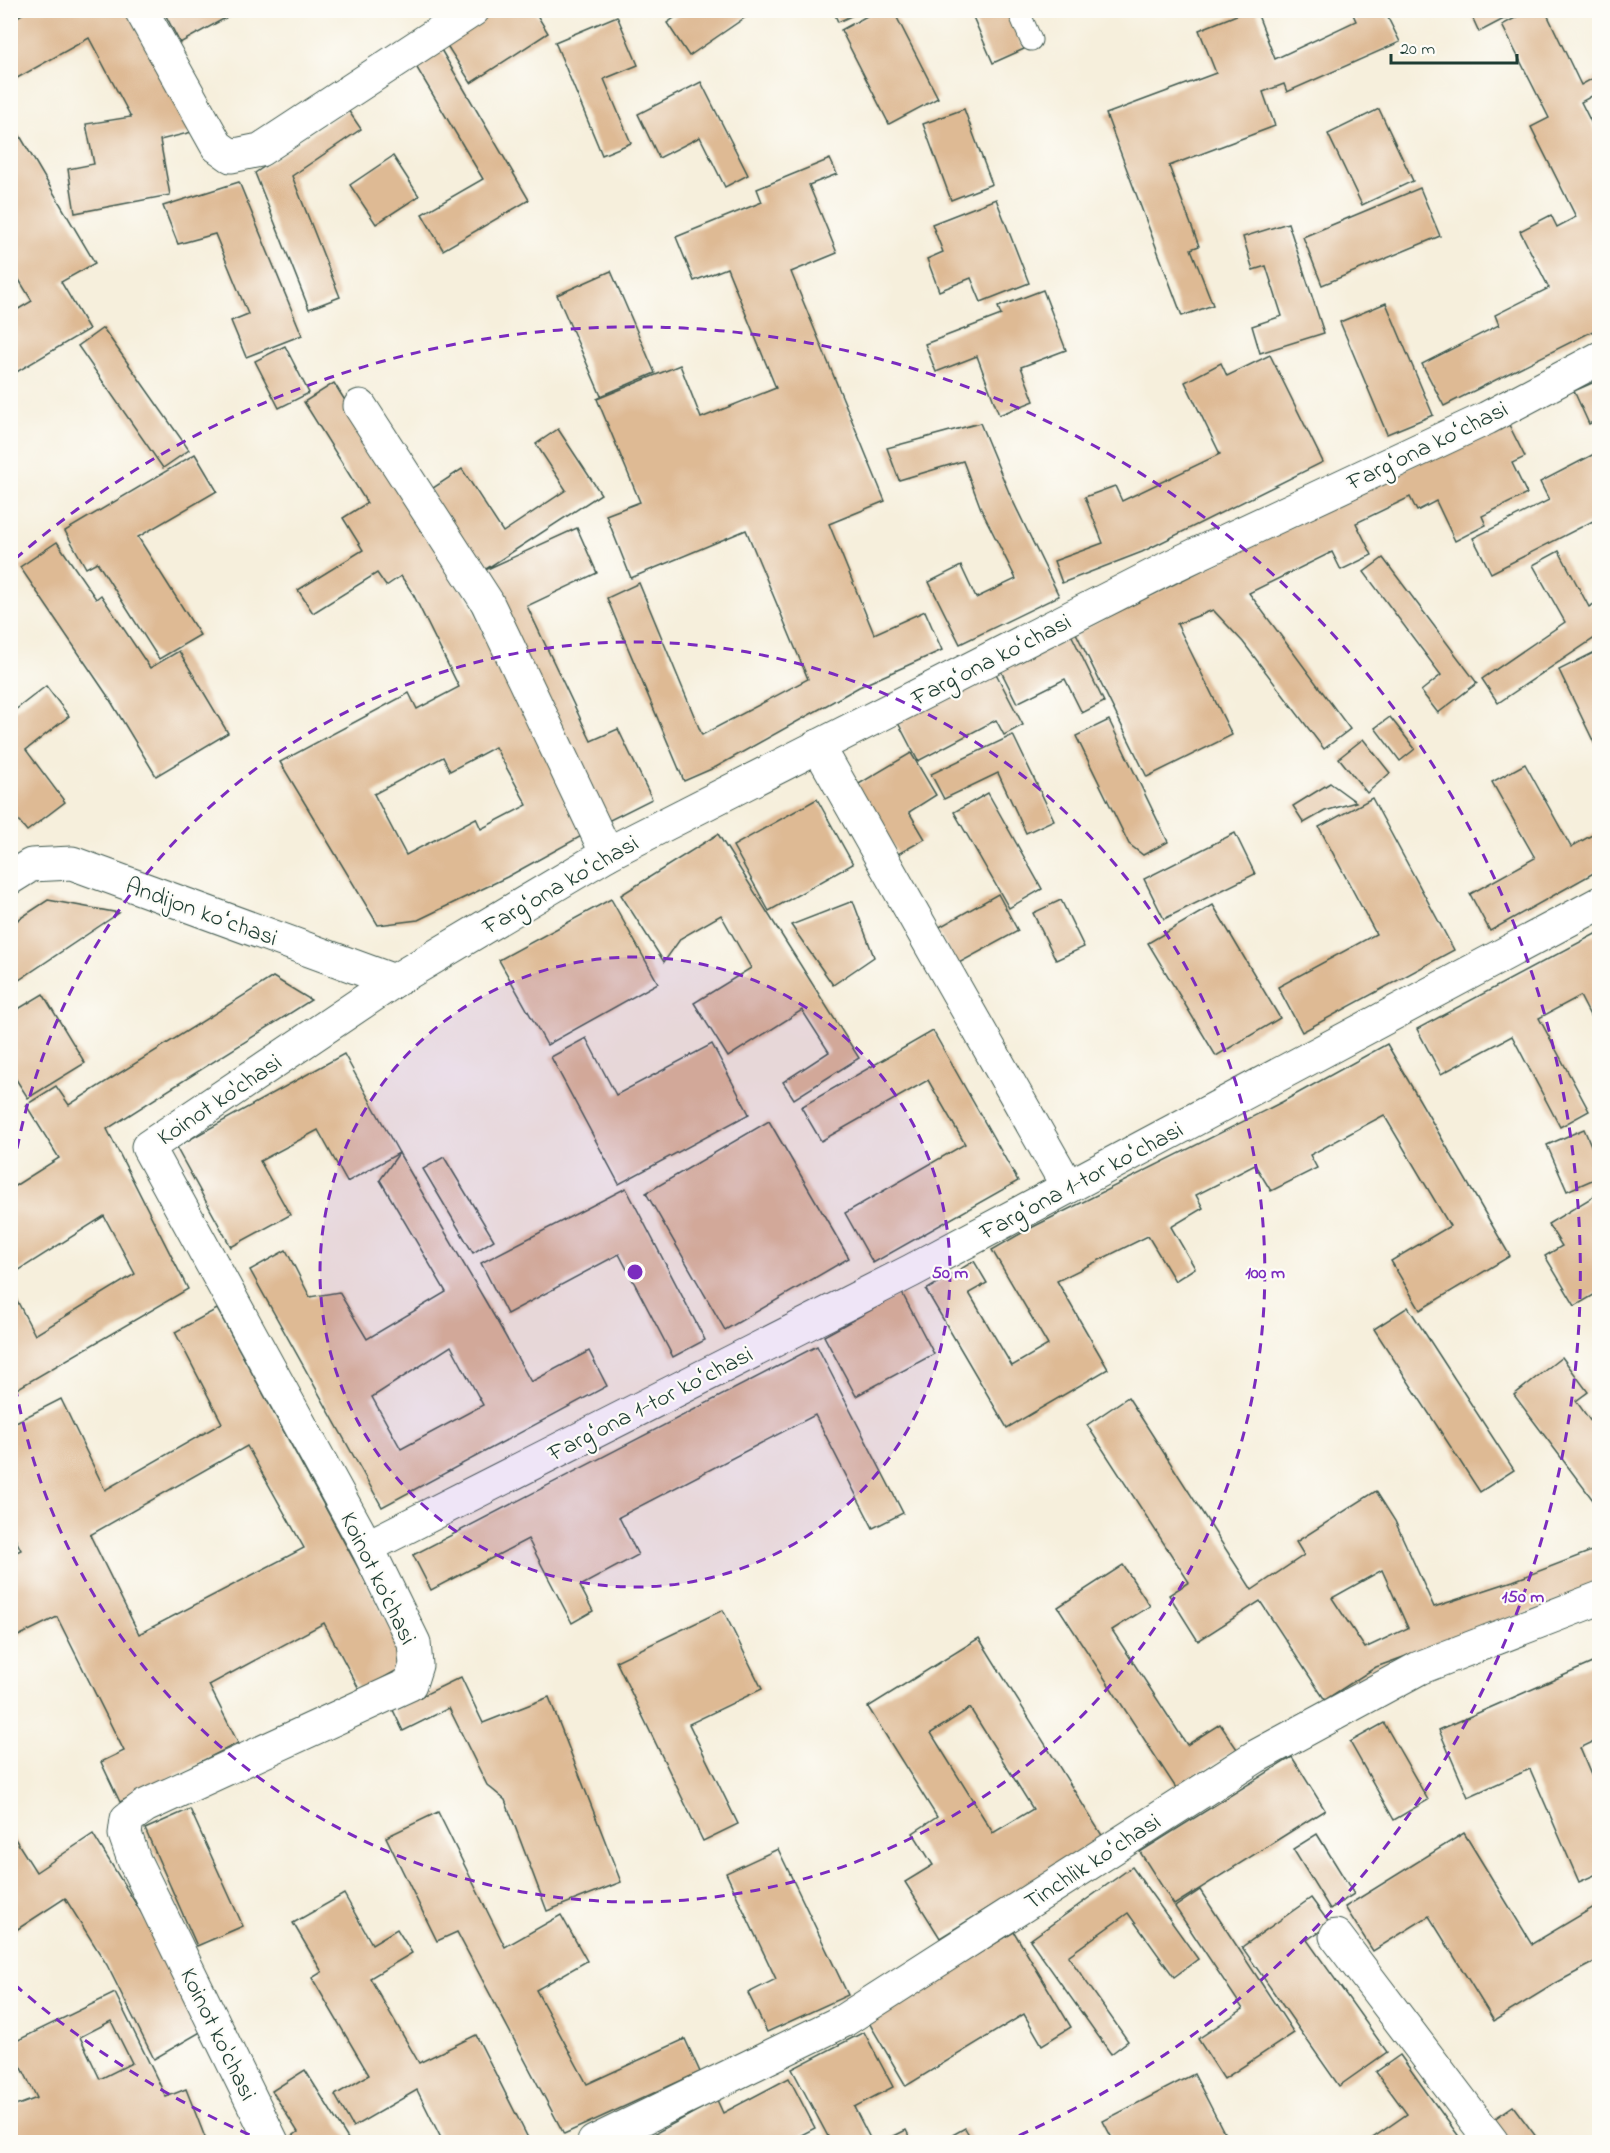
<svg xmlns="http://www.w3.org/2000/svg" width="1610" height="2153" font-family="'Indie Flower',sans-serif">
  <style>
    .building { fill: #deba94; fill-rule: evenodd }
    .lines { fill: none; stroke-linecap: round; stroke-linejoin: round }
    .lane-casing { stroke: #3f584d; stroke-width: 23 }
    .street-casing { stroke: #3f584d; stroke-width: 35 }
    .lane { stroke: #fff; stroke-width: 21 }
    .street { stroke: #fff; stroke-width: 33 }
    .ring { fill: none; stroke: #7b2cbf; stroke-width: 3; stroke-dasharray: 10 8 }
    .labels { text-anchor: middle; stroke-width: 4.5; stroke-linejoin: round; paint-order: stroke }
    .street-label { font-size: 24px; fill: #1f3d34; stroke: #fdfcf7 }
    .centre { fill: #7b2cbf; stroke: #fdfcf7; stroke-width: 3 }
    .ring-label { font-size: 18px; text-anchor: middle; font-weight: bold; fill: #7b2cbf; stroke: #fdfcf7; stroke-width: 4.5; stroke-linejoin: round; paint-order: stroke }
  </style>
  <rect width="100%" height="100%" fill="#fdfcf7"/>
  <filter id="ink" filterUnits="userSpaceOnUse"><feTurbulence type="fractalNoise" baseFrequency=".0167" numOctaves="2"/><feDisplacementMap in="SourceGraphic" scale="12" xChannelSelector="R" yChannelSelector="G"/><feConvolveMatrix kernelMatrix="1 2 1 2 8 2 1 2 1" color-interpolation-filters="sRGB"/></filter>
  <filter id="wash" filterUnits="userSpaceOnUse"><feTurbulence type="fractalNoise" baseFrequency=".008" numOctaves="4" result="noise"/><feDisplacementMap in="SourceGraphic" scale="24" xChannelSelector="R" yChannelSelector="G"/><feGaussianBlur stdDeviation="1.35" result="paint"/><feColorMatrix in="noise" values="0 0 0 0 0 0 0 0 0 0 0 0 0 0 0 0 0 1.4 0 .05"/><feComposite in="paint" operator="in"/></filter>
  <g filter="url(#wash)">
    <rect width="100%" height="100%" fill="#f6efdc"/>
    <g id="blocks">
      <g class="building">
        <path d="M29,10H128L192,132L160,140L170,195L75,213L68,169L94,164L86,124L131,117L89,38L10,82V21Z"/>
        <path d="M163,10H240L180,43Z"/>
        <path d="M498,10H534L548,33L471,83L446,44Z"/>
        <path d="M686,10H756L689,56L667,23Z"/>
        <path d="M833,10H864L838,22Z"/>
        <path d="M878,10H893L938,98L889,124L841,30Z"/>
        <path d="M970,10H1007L1024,49L993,63Z"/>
        <path d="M1249,10H1256L1275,59L1356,21L1351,10H1384L1400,42L1287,92L1284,84L1263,92L1275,126L1169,166L1199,246L1191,249L1213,305L1182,316L1106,114L1216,73L1199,30Z"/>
        <path d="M1469,10H1521L1479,32Z"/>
        <path d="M1530,10H1545L1581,85L1599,75V92L1581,102L1599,138V328L1444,406L1422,364L1499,325L1495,315L1549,288L1520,231L1551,215L1557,227L1576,217L1531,127L1549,118L1502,25Z"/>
        <path d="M617,16L638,65L604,79L631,143L602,155L555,42Z"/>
        <path d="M440,48L529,200L443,250L422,214L483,179L414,63Z"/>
        <path d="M701,82L748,175L725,187L700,137L659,158L638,114Z"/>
        <path d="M964,109L992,184L951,200L923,124Z"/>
        <path d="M1379,109L1413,181L1362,205L1328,134Z"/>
        <path d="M348,110L361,129L292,176L340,297L309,309L255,173Z"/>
        <path d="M10,119L95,263L61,282L89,329L10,376V314L32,301L10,265Z"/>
        <path d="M393,156L419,196L376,224L350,185Z"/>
        <path d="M830,159L837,174L809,185L837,253L791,272L885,501L829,524L874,634L925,611L942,650L859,687L716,767L684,781L607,598L639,583L702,735L808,679L746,530L631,578L606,515L640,502L597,399L680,365L701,418L776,388L727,268L694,281L676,237L762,202L757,189Z"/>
        <path d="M239,182L302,335L246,357L231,321L248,314L215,234L178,244L163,206Z"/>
        <path d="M1420,188L1440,236L1322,285L1303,237Z"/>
        <path d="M996,199L1029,283L981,302L971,278L939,291L927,259L943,252L932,224Z"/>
        <path d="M1288,223L1324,333L1260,353L1252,326L1282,316L1266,266L1253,270L1243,237Z"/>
        <path d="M611,271L655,373L601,396L557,295Z"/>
        <path d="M1043,290L1066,350L1021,367L1034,401L999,415L977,356L936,372L925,344L1001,315L998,307Z"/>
        <path d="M1386,303L1433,415L1387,434L1340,322Z"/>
        <path d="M103,328L189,450L163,468L78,346Z"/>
        <path d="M285,346L309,393L279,408L255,361Z"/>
        <path d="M1270,355L1323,462L1142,552L1062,583L1054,561L1103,543L1085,497L1115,486L1122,501L1220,454L1185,382L1221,363L1227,376Z"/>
        <path d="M1599,380V419L1589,424L1574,391Z"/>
        <path d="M334,383L417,515L422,512L587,833L507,877L418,920L378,925L280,762L409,693L417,709L459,687L413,594L401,576L386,586L377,573L313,613L298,590L363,550L343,518L367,503L304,402ZM495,747L527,805L481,829L476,818L406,855L374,794L443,757L450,771Z"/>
        <path d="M1506,419L1525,457L1512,463L1527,494L1482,516L1486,525L1455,541L1436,501L1417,511L1410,497L1356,523L1372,555L1341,570L1332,552L1249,593L1350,729L1324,749L1243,642L1213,610L1177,624L1232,735L1147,777L1076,633Z"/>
        <path d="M980,423L1010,495L1059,596L960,644L929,582L961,566L976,598L1016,579L981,509L963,461L899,480L887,448Z"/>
        <path d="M558,429L601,494L483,571L577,528L597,573L527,606L591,741L618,729L652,799L602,824L430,490L462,469L503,532L566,490L536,444Z"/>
        <path d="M1598,452L1599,518L1491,573L1473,538L1549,500L1540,482Z"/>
        <path d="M195,454L217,491L138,537L200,635L159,659L97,562L86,568L65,531Z"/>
        <path d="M57,542L96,599L101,595L150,668L179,651L228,733L156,776L107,695L20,567Z"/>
        <path d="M1559,551L1589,607L1599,601V635L1498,703L1482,679L1565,622L1533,565Z"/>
        <path d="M1383,558L1477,683L1438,713L1421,691L1441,675L1364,572Z"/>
        <path d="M1070,632L1104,702L1082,713L1065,679L1017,703L999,667Z"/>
        <path d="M1599,650V753L1559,670Z"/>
        <path d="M992,666L1023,725L1004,735L996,720L918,761L895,717Z"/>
        <path d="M46,686L69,716L26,750L65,802L27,831L10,810V714Z"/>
        <path d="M1390,717L1415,749L1400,761L1375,728Z"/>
        <path d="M1109,720L1168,842L1143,855L1129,844L1076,736Z"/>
        <path d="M1013,735L1054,820L1026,833L998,773L944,799L931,774Z"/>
        <path d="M1363,739L1390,773L1367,793L1339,758Z"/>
        <path d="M911,753L936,795L909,812L925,839L898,854L857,785Z"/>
        <path d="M1525,764L1571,847L1599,831V870L1490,931L1470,894L1535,858L1492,782Z"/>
        <path d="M1330,783L1356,802L1325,811L1304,823L1293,806Z"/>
        <path d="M988,793L1042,889L1009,908L954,812Z"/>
        <path d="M1372,798L1454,950L1302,1032L1278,987L1376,934L1319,827Z"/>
        <path d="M817,799L853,864L769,911L733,846Z"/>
        <path d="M1235,833L1255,874L1164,919L1144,879Z"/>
        <path d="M718,834L859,1058L794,1099L783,1082L829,1052L802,1010L728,1057L694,1003L751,968L721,915L681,938L664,962L621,895Z"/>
        <path d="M998,894L1018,931L957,964L936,929Z"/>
        <path d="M611,899L658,983L547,1045L499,960Z"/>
        <path d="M48,900L119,913L10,986V925Z"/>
        <path d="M1061,900L1084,947L1056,960L1033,913Z"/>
        <path d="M853,901L874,957L833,985L791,925Z"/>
        <path d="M1213,905L1280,1018L1216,1056L1148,943Z"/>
        <path d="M1599,932V1033L1580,996L1539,1018L1589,1111L1560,1127L1512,1036L1441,1074L1417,1029Z"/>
        <path d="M273,977L311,1000L107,1129L188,1289L10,1393V1287L35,1335L135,1274L104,1216L10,1276V1189L59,1158L26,1105L56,1086L69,1105Z"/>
        <path d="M43,994L85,1063L28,1098L10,1070V1014Z"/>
        <path d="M933,1031L1018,1181L873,1263L845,1213L965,1144L928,1080L821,1141L801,1107Z"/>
        <path d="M586,1038L616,1095L712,1044L749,1114L619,1184L551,1057Z"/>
        <path d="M1387,1044L1510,1256L1420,1310L1391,1261L1450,1226L1384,1115L1310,1155L1317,1168L1271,1191L1255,1165L1196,1195L1203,1208L1171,1227L1195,1268L1175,1281L1148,1236L1057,1281L1108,1369L1007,1428L926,1290L974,1261L987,1283L969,1293L1012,1366L1048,1345L992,1250L1027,1230L1282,1102Z"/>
        <path d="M344,1054L399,1153L347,1182L318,1130L260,1161L290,1215L231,1247L176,1147Z"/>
        <path d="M769,1121L849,1258L725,1330L646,1193Z"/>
        <path d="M1584,1129L1599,1164V1177L1567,1191L1547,1145Z"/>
        <path d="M399,1153L497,1321L531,1382L589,1351L607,1386L382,1507L250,1270L286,1250L310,1297L339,1292L367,1339L446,1292L380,1180ZM451,1346L483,1405L401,1449L372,1397Z"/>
        <path d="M444,1157L494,1240L473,1253L423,1169Z"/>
        <path d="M626,1188L705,1340L673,1357L619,1254L507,1314L481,1263Z"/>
        <path d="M1599,1193V1292L1575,1306L1545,1256L1562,1246L1548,1224Z"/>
        <path d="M902,1293L934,1354L856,1396L824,1336Z"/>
        <path d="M1408,1307L1514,1470L1480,1492L1374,1329Z"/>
        <path d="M217,1309L410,1663L360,1691L324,1623L209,1685L238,1743L120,1802L101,1762L124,1751L57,1617L10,1640V1555L21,1550L10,1529V1425L61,1399L105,1490L222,1423L175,1332ZM247,1446L304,1548L139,1634L90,1535Z"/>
        <path d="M817,1346L903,1513L873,1528L815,1415L619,1517L638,1555L580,1586L593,1611L572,1623L528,1539L431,1590L413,1555Z"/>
        <path d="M1562,1357L1588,1392L1576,1401L1599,1433V1508L1514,1395Z"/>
        <path d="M1128,1397L1252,1590L1304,1555L1296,1542L1376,1491L1395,1521L1434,1607L1513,1581L1594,1550L1599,1563V1586L1376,1667L1325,1700L1260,1601L1198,1641L1169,1595L1189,1582L1087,1425ZM1382,1570L1408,1628L1365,1648L1332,1598Z"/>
        <path d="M1123,1565L1150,1606L1112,1630L1187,1745L1220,1724L1237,1749L1176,1788L1058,1607Z"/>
        <path d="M723,1610L762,1689L689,1724L738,1824L703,1841L616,1661Z"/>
        <path d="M979,1638L1103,1837L940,1938L905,1882L933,1865L913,1833L937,1817L868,1707ZM970,1708L1033,1809L993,1833L931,1733Z"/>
        <path d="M1599,1660V1739L1580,1748L1599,1793V1873L1579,1882L1530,1769L1468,1797L1439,1730Z"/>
        <path d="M461,1677L483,1723L549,1697L621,1882L547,1911L505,1800L487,1785L449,1708L403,1731L393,1710Z"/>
        <path d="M1384,1723L1428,1800L1394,1820L1350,1742Z"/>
        <path d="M1292,1757L1325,1810L1174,1905L1140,1852Z"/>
        <path d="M190,1809L243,1926L197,1946L145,1829Z"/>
        <path d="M438,1812L505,1947L561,1915L587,1961L536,1990L587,2084L685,2039L700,2072L564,2134L457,1932L437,1941L386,1837Z"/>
        <path d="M10,1831L36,1872L93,1834L155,1935L204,2030L154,2059L107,1965L65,1898L10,1934Z"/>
        <path d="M1464,1833L1532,1944L1599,1904V1960L1556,1983L1494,2021L1429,1916L1373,1951L1345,1907Z"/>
        <path d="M1317,1834L1354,1894L1330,1909L1293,1849Z"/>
        <path d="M778,1849L848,1995L767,2032L748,1993L776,1979L726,1873Z"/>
        <path d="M1132,1867L1198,1959L1174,1977L1128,1913L1068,1956L1128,2041L1111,2054L1030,1940Z"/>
        <path d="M1200,1890L1294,2033L1224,2079L1198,2039L1243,2009L1175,1907Z"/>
        <path d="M344,1894L372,1944L397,1929L412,1953L370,1978L419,2063L476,2035L530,2142H443L417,2090L353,2127L335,2095L369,2075L312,1978L322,1972L293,1923Z"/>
        <path d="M1311,1898L1330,1924L1307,1940L1387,2052L1339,2086L1242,1947Z"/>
        <path d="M1014,1932L1071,2027L1042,2045L1024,2014L906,2086L868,2021Z"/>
        <path d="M115,1993L166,2097L186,2089L206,2140L200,2142H10V2108L37,2098L10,2044ZM111,2021L132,2063L100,2079L80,2037Z"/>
        <path d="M864,2032L893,2087L854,2107L872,2142H831L792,2069Z"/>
        <path d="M1400,2055L1430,2097L1463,2142H1367L1407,2114L1376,2072Z"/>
        <path d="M305,2070L350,2142H290L288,2139L298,2132L272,2091Z"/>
        <path d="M1194,2074L1229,2142H1114L1103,2121Z"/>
        <path d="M789,2078L815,2128L788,2142H658L654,2134L717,2100L723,2113Z"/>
        <path d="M1513,2106L1540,2142H1501L1487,2124Z"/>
        <path d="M965,2128L973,2142H940Z"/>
        <path d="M906,2130L912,2142H882Z"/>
      </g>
    </g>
  </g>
  <g filter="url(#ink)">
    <use href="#blocks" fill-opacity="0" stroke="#3f584d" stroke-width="1.5"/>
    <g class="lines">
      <g class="lane-casing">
        <path id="lane" d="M1018,10L1031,40"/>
      </g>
      <g class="street-casing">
        <g id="street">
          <path d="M141,10L217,146L231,156L260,150L473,10"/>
          <path d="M360,406L487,602L607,854"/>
          <path d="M818,746L1068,1187"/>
          <path d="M10,878L31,865L72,863L394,981"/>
          <path d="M367,1547L911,1271L1600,903"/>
          <path d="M1336,1936L1492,2142"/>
          <path d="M272,2142L134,1860L125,1834L127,1819L145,1806L410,1684L416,1665L414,1643L367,1547L148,1147L394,981L607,854L1172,566L1487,418L1600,358"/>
          <path d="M594,2142L843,2021L1255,1757L1419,1668L1600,1598"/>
        </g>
      </g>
      <use href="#lane" class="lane"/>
      <use href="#street" class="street"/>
    </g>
  </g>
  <circle cx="635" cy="1272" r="315" fill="#7b2cbf" fill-opacity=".12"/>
  <g class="ring">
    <circle cx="635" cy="1272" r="315"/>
    <path d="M11 1184A630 630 0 1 1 11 1360"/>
    <path d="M266 2142A945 945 0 0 1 15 1985M15 559A945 945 0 1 1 1004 2142"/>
  </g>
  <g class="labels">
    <g class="street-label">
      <text transform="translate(1427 445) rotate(-26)" y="8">Fargʻona koʻchasi</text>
      <text transform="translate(991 659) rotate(-27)" y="8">Fargʻona koʻchasi</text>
      <text transform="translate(560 884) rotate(-30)" y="8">Fargʻona koʻchasi</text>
      <text transform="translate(202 911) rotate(20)" y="8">Andijon koʻchasi</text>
      <text transform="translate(219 1099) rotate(-34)" y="8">Koinot ko'chasi</text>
      <text transform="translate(1081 1180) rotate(-28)" y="8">Fargʻona 1-tor koʻchasi</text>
      <text transform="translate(650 1403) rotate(-27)" y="8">Fargʻona 1-tor koʻchasi</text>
      <text transform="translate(379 1578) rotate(64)" y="8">Koinot ko'chasi</text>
      <text transform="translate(1092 1861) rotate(-33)" y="8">Tinchlik koʻchasi</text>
      <text transform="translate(219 2034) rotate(64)" y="8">Koinot ko'chasi</text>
    </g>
  </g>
  <circle cx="635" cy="1272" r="9" class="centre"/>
  <g class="ring-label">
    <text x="950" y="1278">50 m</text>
    <text x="1265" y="1278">100 m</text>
    <text x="1523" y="1602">150 m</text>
  </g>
  <rect width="1610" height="2153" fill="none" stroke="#fdfcf7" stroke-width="36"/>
  <path d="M1391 54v9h126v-9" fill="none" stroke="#1f3d34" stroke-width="3"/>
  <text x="1400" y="54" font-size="18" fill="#1f3d34" stroke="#fdfcf7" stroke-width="4.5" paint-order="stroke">20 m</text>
</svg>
